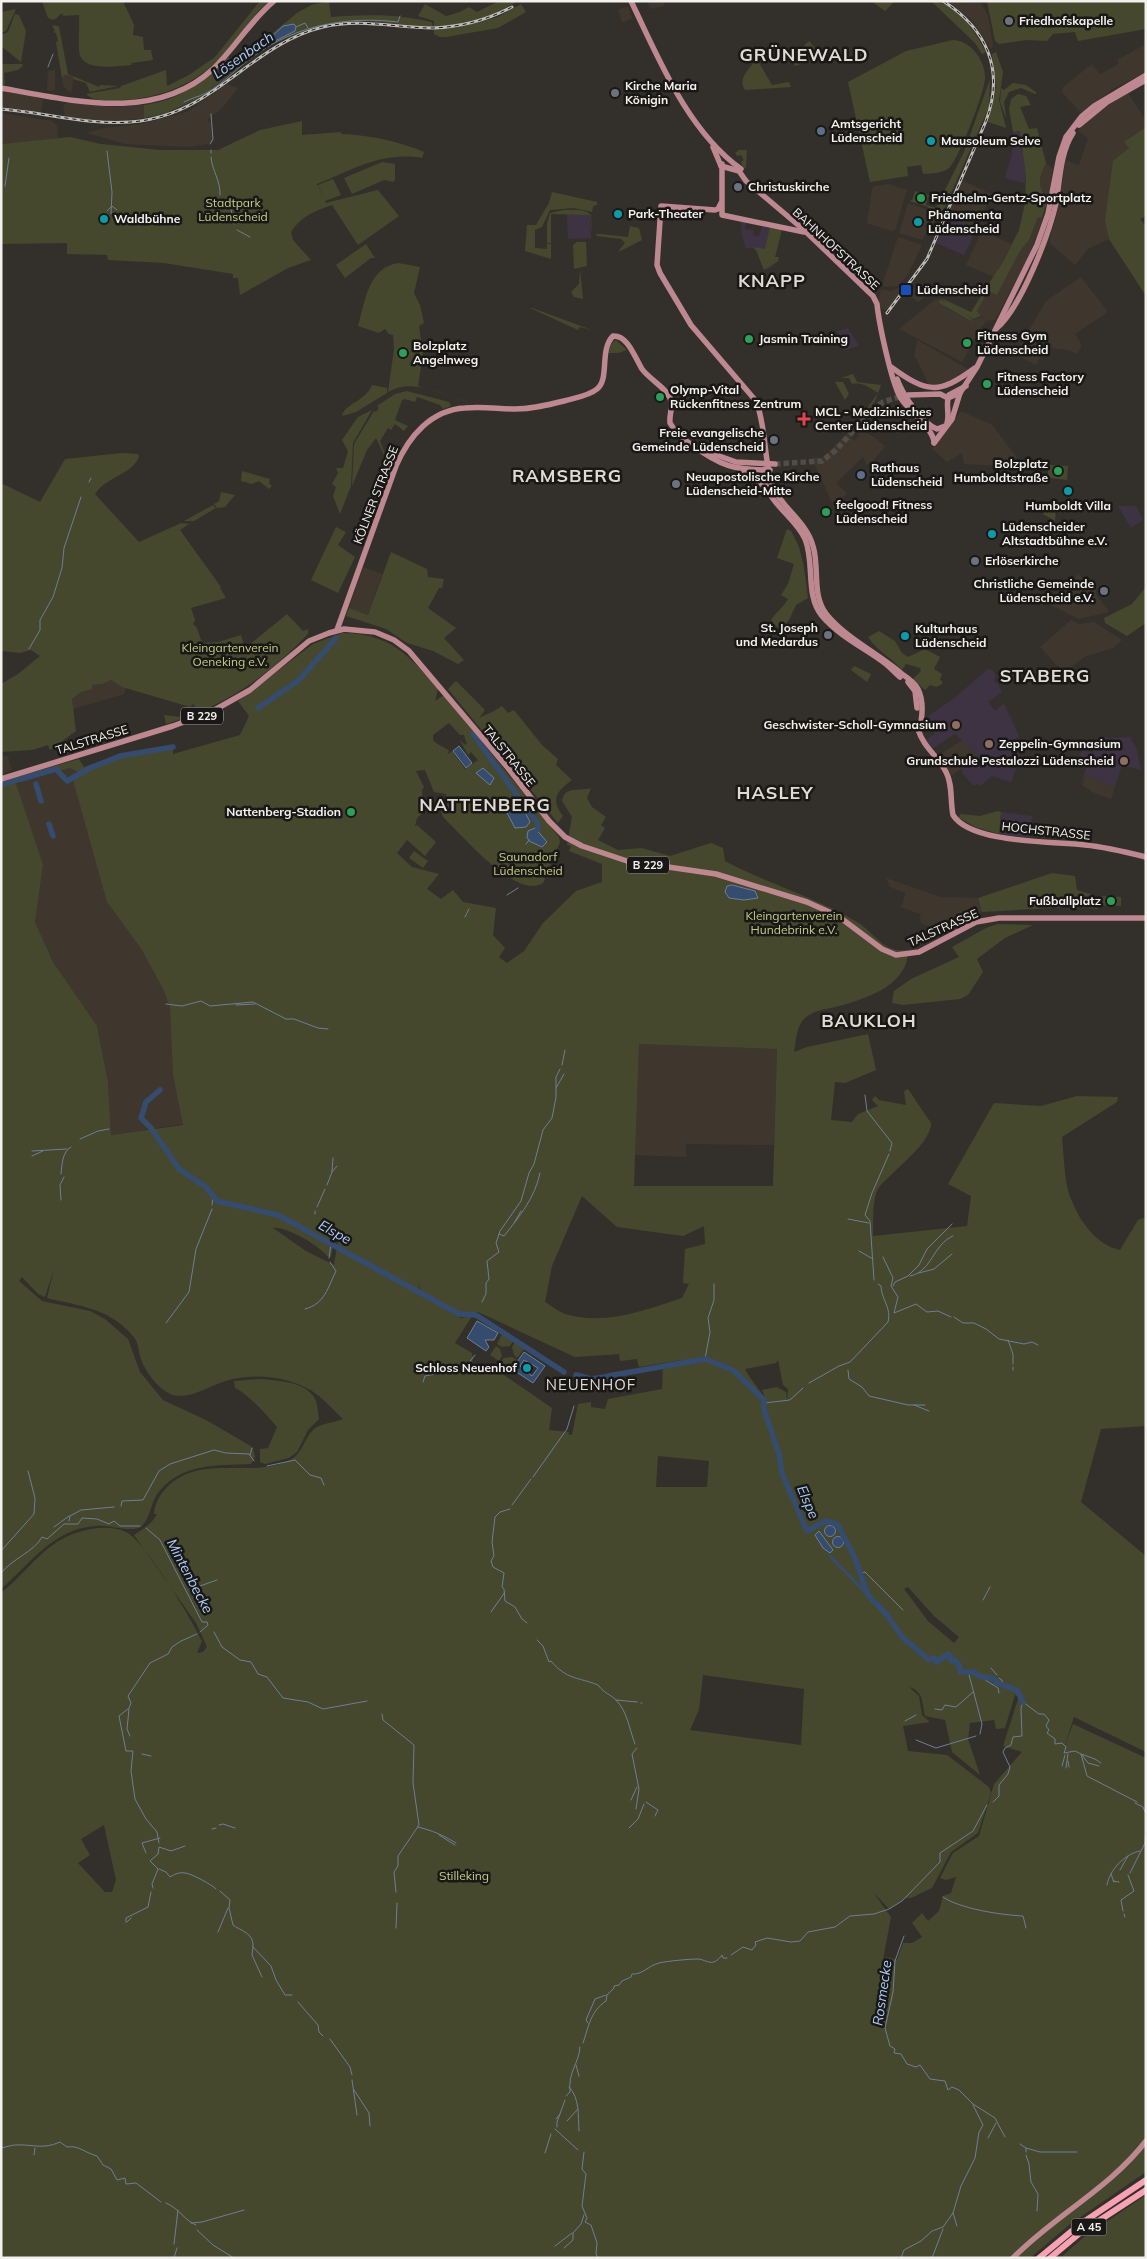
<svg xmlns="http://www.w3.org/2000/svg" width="1147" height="2259" font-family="Mulish,sans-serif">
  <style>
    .built { fill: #3f372d }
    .education { fill: #3e3343 }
    .green { fill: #45482d; fill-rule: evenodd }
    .water { fill: #354c6f; stroke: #6e7e95; fill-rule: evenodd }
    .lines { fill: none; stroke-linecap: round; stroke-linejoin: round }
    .stream { stroke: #6e7e95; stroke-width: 1 }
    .canal { stroke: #354c6f; stroke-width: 3 }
    .river { stroke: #354c6f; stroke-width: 5.5 }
    .major-tunnel { stroke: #504d48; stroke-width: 5.5; stroke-dasharray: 5.5 3; stroke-linecap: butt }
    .major { stroke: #bd8890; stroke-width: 5.5 }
    .highway { stroke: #f7a1b2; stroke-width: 6 }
    .rail-casing { stroke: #bdbbb8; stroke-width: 3 }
    .rail { stroke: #1a1816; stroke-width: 1; stroke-dasharray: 4; stroke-linecap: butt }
    .worship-dot { fill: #6b7280; stroke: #1a1816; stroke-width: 2 }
    .service-dot { fill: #5c6f8a; stroke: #1a1816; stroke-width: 2 }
    .culture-dot { fill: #0f9aa8; stroke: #1a1816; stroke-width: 2 }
    .leisure-dot { fill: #2e9e5b; stroke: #1a1816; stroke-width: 2 }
    .transit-dot { fill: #1a4fb4; stroke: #1a1816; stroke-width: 2 }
    .health-dot { fill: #e0444e; stroke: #1a1816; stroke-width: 2 }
    .education-dot { fill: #8d6e63; stroke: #1a1816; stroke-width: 2 }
    .labels { text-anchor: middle; stroke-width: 5; stroke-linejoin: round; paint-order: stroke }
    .shield { fill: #1a1816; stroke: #b2b0ad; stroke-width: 1 }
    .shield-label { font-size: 11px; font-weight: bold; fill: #f3f1ee }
    .poi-label { font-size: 12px; font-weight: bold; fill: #f3f1ee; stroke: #1a1816; text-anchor: start }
    .park-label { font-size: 12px; fill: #c5ce85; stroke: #1a1816 }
    .street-label { font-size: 12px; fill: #f3f1ee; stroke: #1a1816 }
    .water-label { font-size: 14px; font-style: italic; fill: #accdfd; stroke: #1a1816 }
    .quarter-label { font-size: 15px; letter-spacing: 1px; fill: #dedad4; stroke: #1a1816 }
    .district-label { font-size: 18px; font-weight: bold; letter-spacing: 1px; fill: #dedad4; stroke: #1a1816 }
  </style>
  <rect width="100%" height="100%" fill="#33302b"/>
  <g class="built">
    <path d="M647,1H663L665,6L650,9Z"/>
    <path d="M947,1L981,3L988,16L993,45L991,49L972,20Z"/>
    <path d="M628,6L632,18L622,23L618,10Z"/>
    <path d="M1146,44V72L1113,89L1081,113L1062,92L1063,87L1092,64L1100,74L1119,64L1117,60Z"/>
    <path d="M55,70V89L52,91L47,90L48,71Z"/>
    <path d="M65,75L74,76L71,93L63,86L62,78Z"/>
    <path d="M227,84L238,88L222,108L207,120L211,123L214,143L189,147L126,144L87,133L103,128L141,124L187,112Z"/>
    <path d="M1,90L43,99L41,112L1,107Z"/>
    <path d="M1128,93L1146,121V127L1124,142L1129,148L1105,221L1109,239L1088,249L1075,265L1049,242L1056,218L1066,160L1079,165L1088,138L1078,131L1086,122L1106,106Z"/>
    <path d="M68,102L113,107L144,105V118L122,121H83L65,117L63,106Z"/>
    <path d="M1,113L52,121L57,126L58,139L1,144Z"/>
    <path d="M1046,163L1053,169L1048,199L1041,192L1039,176Z"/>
    <path d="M962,180L991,194L977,228L947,215Z"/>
    <path d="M889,184L907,190L895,230L892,231L867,223L872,189L875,186Z"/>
    <path d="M908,203L925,209L938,217L922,240L899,233Z"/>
    <path d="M1038,216L1042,218V221L1028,258L995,320L986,321L977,311L988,291L997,295L1020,251L1029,240Z"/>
    <path d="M982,231L1012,244L994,277L966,265Z"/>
    <path d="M898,237L922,245L907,276L897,286L888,287L882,286Z"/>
    <path d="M1081,277L1108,312L1075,334L1082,345L1077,354L1068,350L1051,348L1052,344L1048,343L1036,365L1015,354L1046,301Z"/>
    <path d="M919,282L931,292L918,302L909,295Z"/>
    <path d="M901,287L903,290L886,311L880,307L879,298L881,289L891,291Z"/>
    <path d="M936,299L941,300L939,303L948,309L971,321L982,317L986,322L982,326L962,362L899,329Z"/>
    <path d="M917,340L968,369V370L945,384L929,385L916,358H914Z"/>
    <path d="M961,411L992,425L1015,455L1018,462H1012L1006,466L964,464L962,453L947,462L933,449Z"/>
    <path d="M858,422L868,425L864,430L885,446L873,461L867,465L863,457L836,483L847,494L835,503L831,500L812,459L817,457L820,460L847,434L854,441L860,435L857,432Z"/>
    <path d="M363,567L382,574L368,615L349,608Z"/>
    <path d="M1078,573L1086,584L1090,587L1091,586L1096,591L1095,593L1109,612L1079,619L1045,602L1047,595L1056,593L1064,584L1072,583Z"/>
    <path d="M1071,620L1079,624L1094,622L1122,640L1113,648L1084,657L1064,673L1040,647Z"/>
    <path d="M111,680L126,688L124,694L73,709L72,699L81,692L92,685L102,684Z"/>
    <path d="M962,740L979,757L951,776L938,756Z"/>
    <path d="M1,756H8L12,770L1,775Z"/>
    <path d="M70,767L78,772L80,775L107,902L142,950L163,989L170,1007L173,1075L183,1124L111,1135L108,1082L97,1026L53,962L35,922L43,865L16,783Z"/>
    <path d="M1086,775L1115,787L1111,799L1094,793L1082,785Z"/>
    <path d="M886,878L940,897L978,898L982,912L946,931L921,924L920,914L901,907L906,893L890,887Z"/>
    <path d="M639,1044L777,1049L774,1145L686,1144V1157L635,1155Z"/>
  </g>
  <g class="education">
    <path d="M1020,131L1026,176L1025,183L1005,178L1012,154L1013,132Z"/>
    <path d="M585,213L590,215L591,238L568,239L567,214Z"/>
    <path d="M947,215L977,228L964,255L936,243Z"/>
    <path d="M741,222H746L745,229L753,230L754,236H759L763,224L782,229L775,257H779L778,261L770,268L764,270L756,250L752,247L746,249L742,236Z"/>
    <path d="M848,328L859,346L844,350L837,331Z"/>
    <path d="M1118,506H1136L1143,520L1131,528Z"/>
    <path d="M988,669L993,670L996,676L994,681L998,684L1002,692L988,702L995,711L1004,703L1019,736L1011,743L1021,756L1011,782L992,776L980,786L978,784L974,786L962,773V768L979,757L976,754L955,734L932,749L925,740L935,734L927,717L953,699Z"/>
    <path d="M1099,735L1108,738L1130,737L1137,750L1141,770L1122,765L1115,787L1086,775L1081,784L1087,766L1077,762L1082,749L1092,753Z"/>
    <path d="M1001,812L1032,816L1030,838L999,834Z"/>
  </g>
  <g class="green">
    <path d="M42,1H123L134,25L133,35L143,37L144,50H151L153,60L132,63L131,65C117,66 80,73 79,50C78,39 80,27 79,15L62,16L64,14H61L54,20L48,18Z"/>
    <path d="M260,1H269C251,17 239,36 224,54C196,84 162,98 122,100C111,101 93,102 86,94L120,88L121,86L166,70L167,86L189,75L215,57Z"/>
    <path d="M329,1L331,17C366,14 398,14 432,22L433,27L366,21L312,28L270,45L199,98L166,113L144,118V105C177,101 206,81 228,57L234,65L297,13L311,5Z"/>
    <path d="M499,1H518C492,17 465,26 434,27V21L418,16L425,4L446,16L460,12L469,7L477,12Z"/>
    <path d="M871,1H895L885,11Z"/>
    <path d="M931,1C956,1 976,33 986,52L982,54L975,43Z"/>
    <path d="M987,1H1146V29L1078,41L1075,32L1053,34L1047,41L1027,40L999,44L995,41Z"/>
    <path d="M521,4L526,12L498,28L446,37H440L434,34V29L460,27L498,17Z"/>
    <path d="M16,9L6,31L1,33V12Z"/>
    <path d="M15,14L19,15L26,31L21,62L1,46V35L8,32Z"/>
    <path d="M55,25L59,27L68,74L99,87L100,85L118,86L90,92L86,83L73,79V76L65,75L62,78L56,42L58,41L56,33L53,32L55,31L52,26Z"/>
    <path d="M953,40C970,40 985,60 985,77C986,89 958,161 949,168C942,174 931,173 923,174L921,165L907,167L908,176L870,182L848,82L906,51Z"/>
    <path d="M809,41L821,55L820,58L795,66L791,59Z"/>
    <path d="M996,52L1003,72L999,100L1006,128L988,122L996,88L992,54Z"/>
    <path d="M757,59L772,85L789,82L791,87L745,90C737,79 750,67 757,59Z"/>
    <path d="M1,64H22L23,66L18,70L4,73L5,85L1,84Z"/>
    <path d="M990,79L989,107L941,216L926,206L909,201L912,200L915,191L929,195L926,205L936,208L964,152Z"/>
    <path d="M1013,83L1026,85L1037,93L1035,94L1021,88L1009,92L1004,102L1006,118L1000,102L1001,88L1004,90Z"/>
    <path d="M1018,94L1026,96L1031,105L1020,107L1021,109L1029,129L1037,128L1046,163C1039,176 1036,187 1048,199L1042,218L1038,217L1029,240L1020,251L997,295L988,291L977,311L981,316L973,319L965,314L973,320L982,317L971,321L939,303L940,299L946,303L941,298L971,312L1004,260L1019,230L1025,203L1026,176L1020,131L1013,132L1009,109L1011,99Z"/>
    <path d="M302,121V135L341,132V134C369,135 398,141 424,152L422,158C383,151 352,170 317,184L325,200L318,185L333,179L341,195L325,201L326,203L378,190L399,216L358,245L332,205C315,211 301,216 291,232L293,240L311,260L288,268L240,295L238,278H233V274L164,263L108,260L107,255L67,254V243L1,244V144L70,137L101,144L160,150H218L260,130Z"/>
    <path d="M1146,127V216L1140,219L1146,226V296L1109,239L1105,221L1113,161L1129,148L1124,142Z"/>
    <path d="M739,150H747L746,168L743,167L741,162L744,160L741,155L737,156L735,153Z"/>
    <path d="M382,162L395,164V180L393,182L384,180L352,194L344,178Z"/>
    <path d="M552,192L597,202V205L593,206L592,212L574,208L550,210L542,227L535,230V248L547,249V244H551V259L525,251L527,225H536L549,203Z"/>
    <path d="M564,210C573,210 584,208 591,215L592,234L590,215L551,214V243H547V224L550,213Z"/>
    <path d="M630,226L639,228L642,240L618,252L625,243L621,239L596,236L597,234H601L628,237Z"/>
    <path d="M770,227L782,229L775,257H779L778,261L764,270L756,250L752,247L765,249Z"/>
    <path d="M577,242H586L587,266L574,269L573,245Z"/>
    <path d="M366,244L375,258H371L345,278L336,265Z"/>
    <path d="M398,263L420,267L414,293L420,305L424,323L419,326L423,355L418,386L469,402C441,395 414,377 388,392L394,349L393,335L389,334L385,329L379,333L358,326C365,302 368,268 398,263Z"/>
    <path d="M580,269L583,299L574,297L571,292L579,284Z"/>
    <path d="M530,308H532L592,330L580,327L578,330Z"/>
    <path d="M616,340L627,350L618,353H608L612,343Z"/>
    <path d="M853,374L857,382L881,385L875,401L865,414L856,410L864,413L878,393C870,388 861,381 852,384L849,378H841Z"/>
    <path d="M835,382H843L849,394L845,400Z"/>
    <path d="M372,385L387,388V393L356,412L342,416C344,404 366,401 372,385Z"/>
    <path d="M407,391L449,402L451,406L443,409L440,405L417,397L415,402L405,399L402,400L395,420L408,426L404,431L395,424L391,430L388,428L380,441L385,454L391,459L384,455L376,438L367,450L352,486L354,444L374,411L376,412L379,408L377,406L395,394Z"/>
    <path d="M372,410L353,443L351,486L340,514L333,496L336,487L332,484L338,473L336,468H343L348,451L342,440L358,417Z"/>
    <path d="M122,453L138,454L139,457C131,475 106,477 95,494L139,542L181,523L189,524L180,530L221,587L220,588L226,598L191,608L195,620L193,624L197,628L202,643L218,642L241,635L244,645L248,646L287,614L303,631L308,629V634C266,678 224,706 166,724L164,715L180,717L196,708L193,704L190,707L122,687L111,680L102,684L92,685V689L81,692L72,699L76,731L50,750L48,745L32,750L1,752V684L18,674L40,656L31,650L20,653L1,651V483L40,502L65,459Z"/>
    <path d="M1048,465L1068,466L1067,480L1050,478L1048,475Z"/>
    <path d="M242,471L270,479L269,483L272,486L269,489L259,481L252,484L241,481Z"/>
    <path d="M221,492L235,495L225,507L217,508L214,504L219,501Z"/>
    <path d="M213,505L216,508L194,521H184Z"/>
    <path d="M1045,505L1056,506L1055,521L1043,514Z"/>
    <path d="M376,506L367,531L365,534L362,526Z"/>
    <path d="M336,527L346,532L338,545L355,557L338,593L311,580Z"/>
    <path d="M787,529L791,531L799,547L804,567L808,598L796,605L790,618L782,630L774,625L771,620C777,611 783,608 788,599L781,595L788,584L794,564L777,558Z"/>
    <path d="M391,552L427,569L428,577L444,579L442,588H439L428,608L456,628L444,638L464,660L458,664L433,651L407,643L386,629L346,616L349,608L368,615Z"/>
    <path d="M1146,587V623L1127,636L1105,623L1104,618L1132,604Z"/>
    <path d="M879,631L895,641L902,653L908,657L925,649L940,657L934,669L942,674L940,679L943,683L937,687L930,685L925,690L913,679L921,671L920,668L906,664L902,670C892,658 876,650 868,637Z"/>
    <path d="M342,633C389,633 409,655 438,689L435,701L444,695L559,837L560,842L543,883C516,900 462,835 443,817L441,811L447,805L446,794L434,792L425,770L416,771L424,787L422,790L424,812L417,818L415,826L417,825L436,842L425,856L407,840L397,853L412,867L439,874L427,889L441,899L453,890L463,902L496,908L493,935L505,948L499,957L507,963L524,951L543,923L576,891L602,882V864L569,851L571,846L567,845L572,817L562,801C565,785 579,792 591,788L587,798L592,807L606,817L601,825L605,828L598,840L618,850L642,848L670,856L711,843L723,848L725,861C768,884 815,897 857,922C875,933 884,954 908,950C909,983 871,997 843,1005C830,1009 814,1009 804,1019C796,1027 796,1042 794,1052L807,1047L868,1034L876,1070L845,1083L835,1082L831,1120L852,1122L858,1114L878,1106L872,1100L875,1096L879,1100L906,1105L904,1091L908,1089L931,1123C932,1142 893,1171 880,1186C871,1197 874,1222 873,1236L967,1226L971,1196L948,1184L994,1103L1041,1106L1077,1096L1118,1097L1117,1102L1062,1137C1064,1155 1064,1183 1071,1199C1079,1220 1096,1245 1120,1250L1138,1220L1146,1217V1426L1101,1429L1081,1502L1146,1556V1752L1074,1717L1064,1748L1073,1724L1146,1758V2172L1069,2225L1030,2258H1V1593C20,1578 34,1558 54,1544C72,1531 105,1522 126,1532C145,1541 192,1620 202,1641L197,1653L203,1652L207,1647L196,1623L134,1535C144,1528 151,1525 157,1514H154C155,1501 161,1493 170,1484C205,1455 250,1478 288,1461C303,1455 303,1439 314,1429C322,1423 334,1423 343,1419C333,1410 323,1398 312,1391C287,1375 247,1372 220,1383C206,1388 189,1399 173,1395C160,1391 145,1372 141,1359C138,1350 139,1342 132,1335C109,1308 79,1306 47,1298L54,1269L45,1297L38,1294L22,1277L19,1281L42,1301L90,1311L105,1319L128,1339L140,1372L163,1400L206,1420L249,1445L253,1448L255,1457L251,1464C217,1466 182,1462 158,1493C150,1504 151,1517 141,1527C127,1533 110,1524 95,1526C53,1529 30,1564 1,1589V781L79,759L84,767L120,756L173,748V754L240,735L249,716L238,701L313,644ZM449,723L460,735H464L466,742H468L465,745L460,740L468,755L471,752L478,760L465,769L452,751L447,755L449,751C444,746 438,746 433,740V735ZM70,768L78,772L80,775L73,780L107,902L142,950L163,989L170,1007L173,1075L183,1125L111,1135L108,1082L97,1026L53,962L35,922L43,865L16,783ZM727,886L758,897L744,900L726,895ZM639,1044L777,1049L773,1186H634ZM582,1196L617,1227L683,1236L704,1226L705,1244L685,1249L683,1283L689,1284L682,1298C646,1310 606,1325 569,1315C561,1314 552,1306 545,1302L552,1266ZM273,1228C286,1226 318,1245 327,1256L331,1257L334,1239L338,1241L334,1265L306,1251ZM417,1278L422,1295L459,1315L478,1312L575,1357L621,1354L619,1355L620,1361L637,1359L639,1367L682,1360L663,1364L662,1389L608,1399L605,1409L591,1407V1402L578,1404L572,1435L568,1434L569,1432L549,1430L552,1408L504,1375L492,1370L437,1366L470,1365L473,1360L472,1353L455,1343L472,1316L461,1318L421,1296ZM778,1360L783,1385L788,1389L787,1400L792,1401H787L786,1392L777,1387L762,1390L766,1401C760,1389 751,1381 745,1369L776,1363ZM658,1456L709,1461L707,1487H656ZM908,1587L934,1616L959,1637L954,1643L928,1621L904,1589ZM703,1675L804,1689L801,1745L690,1730L699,1710ZM909,1687C924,1692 922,1702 925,1716L945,1720L952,1752L980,1775L968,1739L970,1723L994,1720L996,1729L1005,1728L1015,1695L1019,1696L1003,1746L1022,1752L994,1784L979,1836L953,1853L940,1878L946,1880L956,1877L951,1893L943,1896L939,1911L928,1921L922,1913L912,1923L922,1937L912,1943H903L897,1960L886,1957L882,1990V1965L891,1917L873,1892L889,1909L906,1898H911L932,1888L951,1852L978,1833L991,1793L989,1787L947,1755L908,1751L903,1726L930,1722L922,1715L919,1696ZM104,1825L116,1880L112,1892H105L78,1863L90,1855L81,1839Z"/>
    <path d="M854,666L871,674L867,682L851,670Z"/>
    <path d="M456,681L485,710L479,718C487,714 494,712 502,706L508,713L514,710L542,745L558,759L556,765L572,780C557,791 550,799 563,816L558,823L448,689Z"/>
    <path d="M998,811L1001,812L999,834L975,827L958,817L961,814L980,816Z"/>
    <path d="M414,851L428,861L423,868L409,858Z"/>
    <path d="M1052,873L1075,876L1077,890L1096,896L1098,909L1072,907L982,912L978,898Z"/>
    <path d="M1101,896L1121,897V906L1100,905Z"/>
    <path d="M998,924L1033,925L1005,938L977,959L983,972L968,995L960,999L903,1005L892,1003L894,991L911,979L959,957L952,947L986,928Z"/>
    <path d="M502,1334L513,1341L510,1346L502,1347L497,1344Z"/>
    <path d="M515,1342L524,1349L517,1358L514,1355L512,1347Z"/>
    <path d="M496,1346L500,1349L502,1356L499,1361L490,1355Z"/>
    <path d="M512,1357L517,1360L510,1369L500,1362L504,1358Z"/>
    <path d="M261,1379C278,1381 306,1381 315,1399C318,1405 318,1413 319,1419L308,1430L297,1452L289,1458L265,1464L260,1462V1449L268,1448L277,1427C268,1416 247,1393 235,1388L234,1381Z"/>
    <path d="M1146,2195V2258H1060L1083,2238Z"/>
  </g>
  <g class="water">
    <path d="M294,24L296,27L295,31L271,43L269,39L283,26Z"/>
    <path d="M459,746L472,763L466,768L453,751Z"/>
    <path d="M483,768L494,778L490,785L476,773Z"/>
    <path d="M511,799L520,802L530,822L526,827L515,828L505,809Z"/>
    <path d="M535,828L547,842L542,847L529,841L527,837L528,831Z"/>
    <path d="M732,885L755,891L758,898L744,900L729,898L725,892L727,886Z"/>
    <path d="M477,1321L498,1333L494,1340H485L489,1347L486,1351L467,1338Z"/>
    <path d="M524,1352L545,1366L533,1383L512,1369ZM524,1360L538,1368L532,1376L520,1366Z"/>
    <circle cx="830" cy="1531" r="5.5"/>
    <path d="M819,1531L833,1550L830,1553L823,1548L815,1535Z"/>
    <circle cx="838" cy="1542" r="5.5"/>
  </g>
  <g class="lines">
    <g class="stream">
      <path d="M296,27L305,23L308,28"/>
      <path d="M48,67L53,54"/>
      <path d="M184,102C191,98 199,97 206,93C224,83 238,67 255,55C297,25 347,16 398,22L400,16"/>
      <path d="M210,144L213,139L211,114"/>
      <path d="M211,150V153"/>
      <path d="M107,151L112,192L111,214"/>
      <path d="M211,157C212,171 221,181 220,195"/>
      <path d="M5,186L9,158"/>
      <path d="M230,205L234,224"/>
      <path d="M107,211L112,206L117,210"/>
      <path d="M237,230L250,237"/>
      <path d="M89,482L91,478"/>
      <path d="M29,649L40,630V620L53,597L62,568L64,548L81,497"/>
      <path d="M310,668L312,662"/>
      <path d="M526,844L529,840"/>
      <path d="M507,895L518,888"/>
      <path d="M465,917L469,909"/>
      <path d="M166,1004L182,1006L201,1001L210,1006L253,1002L286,1019H294L318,1028L328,1029"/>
      <path d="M236,1005L255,1004"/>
      <path d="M562,1065L565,1050"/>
      <path d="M556,1088L564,1074"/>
      <path d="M865,1095L867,1111L892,1143L890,1151"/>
      <path d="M80,1139L98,1131L109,1129"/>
      <path d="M32,1151L67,1149"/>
      <path d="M32,1156L43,1151"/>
      <path d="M332,1172L333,1158"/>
      <path d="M61,1174C62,1165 62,1152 71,1147"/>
      <path d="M327,1185L332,1172L337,1166"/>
      <path d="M61,1200L60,1185L64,1177"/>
      <path d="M212,1205L213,1195"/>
      <path d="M317,1207L325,1189"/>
      <path d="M315,1214V1211"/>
      <path d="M848,1219L869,1223"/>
      <path d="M514,1223L521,1211"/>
      <path d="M499,1234L504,1236C519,1217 535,1198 540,1173"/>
      <path d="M859,1251L873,1259"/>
      <path d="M883,1257L893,1278L891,1286L898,1297L894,1313L916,1304L927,1312L938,1311L951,1317"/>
      <path d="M329,1258L331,1244"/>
      <path d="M919,1273L934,1269L952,1254"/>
      <path d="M910,1276C932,1272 933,1244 953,1236"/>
      <path d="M874,1280L870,1221L865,1215L872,1193L889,1154"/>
      <path d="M893,1286L895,1282L908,1276L919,1265L927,1249L952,1224"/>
      <path d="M482,1302L486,1294V1283L489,1279L487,1261L499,1252L496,1243L500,1231L521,1201L529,1173L534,1164L543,1130L552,1118L556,1097V1077L560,1069"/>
      <path d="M305,1309C325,1304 328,1287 336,1271L330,1262"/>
      <path d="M471,1315L472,1313"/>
      <path d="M954,1317L963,1323H974L986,1329L999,1339L1024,1344L1032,1342L1038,1345"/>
      <path d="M166,1323L189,1292L196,1249L212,1209"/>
      <path d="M1008,1340L1013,1354V1364"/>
      <path d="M705,1359L710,1332L708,1318L714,1300V1284"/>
      <path d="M468,1364L475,1355"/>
      <path d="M1013,1367V1370"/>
      <path d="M848,1370L849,1379L862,1387L869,1396L908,1405H925"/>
      <path d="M423,1382L425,1376L466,1368"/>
      <path d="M809,1383L839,1366L850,1362L888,1322C892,1308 881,1299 881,1286L878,1284"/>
      <path d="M764,1403L790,1400L803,1388"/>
      <path d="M914,1405L929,1411"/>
      <path d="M250,1455L252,1448"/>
      <path d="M267,1466L295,1460L310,1475L321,1478L324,1485"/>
      <path d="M533,1477L567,1429L574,1406"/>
      <path d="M512,1505L531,1479"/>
      <path d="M121,1506L122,1501L143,1500L159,1471L170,1464L214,1450L226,1453L249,1454L254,1461"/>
      <path d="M510,1509L500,1512L495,1517L492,1542L494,1556L491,1561L493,1567L504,1573L502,1587L504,1589L505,1601L515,1607L522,1619L527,1623"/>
      <path d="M69,1521L70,1516L81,1510L114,1507"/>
      <path d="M54,1527L69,1516"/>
      <path d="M146,1528L160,1540L202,1622H207L208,1625L200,1632"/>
      <path d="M1,1551L34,1514L35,1498L28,1471"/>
      <path d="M1,1573C12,1559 35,1551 42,1537L47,1539L64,1524H78L82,1518L97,1519L109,1524L114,1521L120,1526H140"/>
      <path d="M861,1573L865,1572L903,1610"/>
      <path d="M200,1586L217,1580"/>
      <path d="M983,1600L990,1587"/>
      <path d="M491,1612L505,1592"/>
      <path d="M214,1632L222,1647L240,1660L251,1662L258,1674L267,1677L283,1698L308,1702L323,1709L367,1701"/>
      <path d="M537,1640L543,1646L549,1662L551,1661C567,1680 578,1677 598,1685C605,1694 610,1694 616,1700C627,1711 629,1728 635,1744"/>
      <path d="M991,1668L997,1675"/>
      <path d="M968,1671L982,1724L980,1734"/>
      <path d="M979,1676L998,1688L999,1693"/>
      <path d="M999,1678L1002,1680V1684"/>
      <path d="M616,1700L637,1702"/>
      <path d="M641,1703H642"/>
      <path d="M129,1709L127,1729L130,1736"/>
      <path d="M935,1709L942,1710L945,1705L956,1707L973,1692"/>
      <path d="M382,1714L383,1720L414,1745L413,1783L419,1825L398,1856V1866L394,1872L396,1892"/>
      <path d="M905,1721L916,1715"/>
      <path d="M916,1740L936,1748L976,1736"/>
      <path d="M142,1754L151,1756"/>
      <path d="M1081,1754L1095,1759L1101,1763"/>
      <path d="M1082,1755L1088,1763L1099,1766"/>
      <path d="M1068,1761L1069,1767"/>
      <path d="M1062,1766L1065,1755"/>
      <path d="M1066,1768L1068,1754"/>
      <path d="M631,1800L637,1787"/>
      <path d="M646,1802L658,1810L655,1816"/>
      <path d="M993,1802L999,1796V1785L1008,1774L1010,1767L1003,1752L1005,1748L1011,1745L1013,1737L1022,1736L1021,1708L1023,1702L1039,1714H1044L1049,1720L1046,1726L1049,1730L1047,1733L1055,1739V1744L1062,1743L1066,1747L1064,1753L1075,1751L1081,1754L1087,1776L1137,1802"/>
      <path d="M1135,1803L1143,1807L1145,1812"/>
      <path d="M636,1809L639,1789L632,1754L637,1748"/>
      <path d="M219,1825L223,1824L235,1828"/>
      <path d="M418,1827C433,1831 441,1834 456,1843"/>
      <path d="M629,1828L638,1819L644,1804"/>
      <path d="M212,1829L216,1828"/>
      <path d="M439,1835L455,1845"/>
      <path d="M159,1843L157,1832L146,1819L135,1799L131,1771L133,1751H126L119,1716L129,1708L131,1703L128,1696L150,1663L168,1654L172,1647L181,1641L197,1634"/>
      <path d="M146,1853L142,1843L160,1838"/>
      <path d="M159,1869L166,1872L170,1877C175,1874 179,1872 185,1873C190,1873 213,1885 216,1889"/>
      <path d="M1120,1870L1128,1856"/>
      <path d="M1130,1873L1145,1843L1146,1827"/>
      <path d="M1111,1874L1114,1882"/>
      <path d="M1113,1881L1119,1882"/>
      <path d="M1107,1885C1109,1871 1124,1854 1140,1851"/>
      <path d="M153,1888L152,1884L158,1869L150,1861L158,1854L159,1847L171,1851L185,1846"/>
      <path d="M220,1891L230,1900L229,1908L233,1925C241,1931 254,1933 253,1947L271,1966L276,1980L285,1995H292"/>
      <path d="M943,1897C960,1909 1002,1915 1023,1916L1026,1928"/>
      <path d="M1123,1911L1121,1900L1134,1891L1128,1875"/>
      <path d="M1124,1914L1125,1917"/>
      <path d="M126,1922V1918L148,1907L151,1892"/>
      <path d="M127,1922L131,1918"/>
      <path d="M396,1928L397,1903"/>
      <path d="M218,1932L228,1908"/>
      <path d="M904,1936L895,1961L893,1992L885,2028L890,2046L895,2049L894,2053L901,2054L907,2064L916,2067L920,2065L930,2079L945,2081L948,2090L952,2087L959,2090L973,2104L995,2118L1005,2137"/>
      <path d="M253,1947L252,1955L262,1977"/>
      <path d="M731,1955L743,1947L752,1950L756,1945L755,1942L767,1938L791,1942L800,1941L808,1932L835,1927L850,1916L874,1914L889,1909L902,1901L940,1862V1853L973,1831L987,1805"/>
      <path d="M298,2002L318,2025L319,2032L323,2036"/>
      <path d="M588,2023L586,2020L595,1999L606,1995"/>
      <path d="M330,2039L350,2067L352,2075"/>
      <path d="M583,2043C589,2026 590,2012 606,2001L607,1995L614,1988V1986L619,1985L622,1981L631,1977L632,1974C642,1975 648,1966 659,1963C667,1961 690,1959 698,1959C708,1960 712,1968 722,1955L723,1958H727"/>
      <path d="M576,2065L579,2076"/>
      <path d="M352,2080L357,2115"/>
      <path d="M569,2087C580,2098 578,2116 579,2131"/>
      <path d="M354,2090L369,2113L370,2126"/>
      <path d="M566,2096L570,2092C568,2071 579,2064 580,2047"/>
      <path d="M556,2119L560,2114"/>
      <path d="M567,2121L578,2109"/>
      <path d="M557,2127V2122L565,2100"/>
      <path d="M555,2129L578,2150"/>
      <path d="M988,2138L996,2123"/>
      <path d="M1020,2144L1026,2148V2152"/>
      <path d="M1,2148C7,2147 11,2145 16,2145C34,2144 42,2150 60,2142L67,2147C79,2145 85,2153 97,2156L103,2165L111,2169L117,2180L125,2178L126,2184L136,2183L161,2202"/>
      <path d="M1026,2148L1040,2152H1077"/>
      <path d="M584,2152L582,2169L586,2174L582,2206L587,2218L585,2222L591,2225L597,2243L596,2254L598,2258"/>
      <path d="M545,2153L551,2134"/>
      <path d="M34,2155L35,2148"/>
      <path d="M1026,2155L1029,2164L1031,2182L1038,2194L1037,2211"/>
      <path d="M166,2203C180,2209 185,2221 196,2225"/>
      <path d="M953,2213L957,2226"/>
      <path d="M191,2223L202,2222L244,2210"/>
      <path d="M197,2230L213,2245L234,2258"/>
      <path d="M174,2244L178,2210"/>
      <path d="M555,2246L572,2233"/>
      <path d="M564,2248L573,2240V2233L581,2224L584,2215"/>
      <path d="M174,2258L177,2248"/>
      <path d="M901,2258L904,2250L921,2241L932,2231L943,2227L953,2213L961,2186L975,2158L979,2132L983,2125L973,2105"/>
      <path d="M932,2258L943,2229"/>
    </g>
    <path class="canal" d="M830,1556L868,1595"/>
    <g class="river">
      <path d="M258,708L299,680L336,638"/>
      <path d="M473,734L538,824V829"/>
      <path d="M21,779L56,769L67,781L90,768L120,756L173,747"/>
      <path d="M36,784L41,801"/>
      <path d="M1,785L17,780"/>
      <path d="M49,824L53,836"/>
      <path d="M160,1090L146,1102L141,1118L151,1128L179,1169L207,1188L217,1201L278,1215L459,1314L476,1315L564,1372"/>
      <path d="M576,1375L591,1379L605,1377"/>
      <path d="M608,1376L705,1359L733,1370L764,1400V1409L779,1454L782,1473L807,1531L826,1521L837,1524L854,1556L868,1595L887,1615L902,1637L929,1660L934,1658L937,1662L948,1654L951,1657V1661L955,1660L959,1665L960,1672H974L979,1676L994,1679L997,1683L1017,1690L1023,1702"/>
    </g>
    <path class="major-tunnel" d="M775,464L822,461L836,450L872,410L883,402L905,395"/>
    <g class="major">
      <path d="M631,1C659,59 687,130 741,169"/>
      <path d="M1,88C70,100 155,123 213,69C235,48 250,21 274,1"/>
      <path d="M1079,125L1107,102L1146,80"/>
      <path d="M713,147L721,166"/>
      <path d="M722,164V215L804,232"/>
      <path d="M721,166L739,171L746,181L804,230L873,296L877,304C879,324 891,380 900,397C908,411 933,428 934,442"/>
      <path d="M721,203L718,209L715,210L661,206L657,265L660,273L691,325L756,401C767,429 763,459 773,487C781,507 806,521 813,546C820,569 811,595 827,615C847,639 879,654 902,674C908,678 915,683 918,689C924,701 922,719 919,731"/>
      <path d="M997,328C1021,307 1049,235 1056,203C1060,180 1060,153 1073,133"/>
      <path d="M891,367C927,393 938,395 975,368"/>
      <path d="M897,379C903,395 921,423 937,429L945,426"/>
      <path d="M908,395L940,394L948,398L960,393"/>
      <path d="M947,423C950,413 945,405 949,395L966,386"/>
      <path d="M934,443L952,419L960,393L977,367L1037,245L1048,214L1059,157L1066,137L1082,116L1094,106L1146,75"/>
      <path d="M697,448L736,462L775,464"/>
      <path d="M765,469C760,500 794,514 805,539C815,563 805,596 822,616C840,637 865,648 886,664C891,668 895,673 900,677"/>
      <path d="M741,470L766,487"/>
      <path d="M337,630L396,466C409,436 431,410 465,408C482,406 499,409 515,409C532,409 548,405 564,401C574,398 589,396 597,389C610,379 599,350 613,336C628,335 635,358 642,369C649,379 667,388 671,400C673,407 669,415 670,423C675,432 683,439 692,445C721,466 733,470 770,470"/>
      <path d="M908,682L915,691L917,708"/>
      <path d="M918,729C923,747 938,756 946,772C953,785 950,801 953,815C971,844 1054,841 1085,845C1106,847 1126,852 1146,857"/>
      <path d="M1,779L173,726L211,712L250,690L309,641L329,633L344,629L375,632L394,640L409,651L508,768L549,821L565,837L582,846L627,861L716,874L807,902L838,916L882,949L896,955L919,952L976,922L999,918H1146"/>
      <path d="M1013,2258C1055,2215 1109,2189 1146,2141"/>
    </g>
    <g class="highway">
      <path d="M1039,2258L1079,2225L1146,2180"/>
      <path d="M1050,2258L1080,2233L1146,2190"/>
    </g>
    <g class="rail-casing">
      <g id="rail">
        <path d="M1,109C79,116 137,143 210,93C248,68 278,38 323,27C361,18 395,28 433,28C461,27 487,20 512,7"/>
        <path d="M887,313L927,259L986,121C1005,70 987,29 943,1"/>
      </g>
    </g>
    <use href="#rail" class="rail"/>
  </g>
  <g class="worship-dot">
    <circle cx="1009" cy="21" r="5"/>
    <circle cx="615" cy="93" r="5"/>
    <circle cx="738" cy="187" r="5"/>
    <circle cx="774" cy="440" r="5"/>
    <circle cx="676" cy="484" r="5"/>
    <circle cx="975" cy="561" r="5"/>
    <circle cx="1104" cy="591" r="5"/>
    <circle cx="828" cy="635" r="5"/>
  </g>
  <g class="service-dot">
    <circle cx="821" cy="131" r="5"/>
    <circle cx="861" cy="475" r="5"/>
  </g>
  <g class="culture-dot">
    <circle cx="931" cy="141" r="5"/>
    <circle cx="618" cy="214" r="5"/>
    <circle cx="104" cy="219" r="5"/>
    <circle cx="918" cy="222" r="5"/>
    <circle cx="1068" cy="491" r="5"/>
    <circle cx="992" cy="534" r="5"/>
    <circle cx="905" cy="636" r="5"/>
    <circle cx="527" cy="1368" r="5"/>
  </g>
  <g class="leisure-dot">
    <circle cx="921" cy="198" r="5"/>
    <circle cx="749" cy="339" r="5"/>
    <circle cx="967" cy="343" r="5"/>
    <circle cx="403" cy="353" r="5"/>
    <circle cx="987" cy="384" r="5"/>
    <circle cx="660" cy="397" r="5"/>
    <circle cx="1058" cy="471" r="5"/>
    <circle cx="826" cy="512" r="5"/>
    <circle cx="351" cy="812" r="5"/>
    <circle cx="1111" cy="901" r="5"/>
  </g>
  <rect class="transit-dot" x="900" y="284" width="12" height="12" rx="2.5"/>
  <path class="health-dot" d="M801.5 411.5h5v5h5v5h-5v5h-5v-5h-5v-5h5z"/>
  <g class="education-dot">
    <circle cx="956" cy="725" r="5"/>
    <circle cx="989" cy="744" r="5"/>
    <circle cx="1124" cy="761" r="5"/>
  </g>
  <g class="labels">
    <g class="shield">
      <rect x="181" y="707.5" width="42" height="17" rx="4"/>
      <rect x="627" y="856.5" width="42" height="17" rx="4"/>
      <rect x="1071.5" y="2218.5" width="35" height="17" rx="4"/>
    </g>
    <g class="shield-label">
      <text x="202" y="720">B 229</text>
      <text x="648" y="869">B 229</text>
      <text x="1089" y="2231">A 45</text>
    </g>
    <g class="poi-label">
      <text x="1019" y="25">Friedhofskapelle</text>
      <text x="625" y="90">Kirche Maria<tspan x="625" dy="14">Königin</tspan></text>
      <text x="831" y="128">Amtsgericht<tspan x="831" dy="14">Lüdenscheid</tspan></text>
      <text x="941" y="145">Mausoleum Selve</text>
      <text x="748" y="191">Christuskirche</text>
      <text x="931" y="202">Friedhelm-Gentz-Sportplatz</text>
      <text x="628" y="218">Park-Theater</text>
      <text x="928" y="219">Phänomenta<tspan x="928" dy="14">Lüdenscheid</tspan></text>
      <text x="114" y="223">Waldbühne</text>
      <text x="917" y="294">Lüdenscheid</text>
      <text x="977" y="340">Fitness Gym<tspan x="977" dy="14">Lüdenscheid</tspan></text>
      <text x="759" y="343">Jasmin Training</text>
      <text x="413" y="350">Bolzplatz<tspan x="413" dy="14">Angelnweg</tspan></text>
      <text x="997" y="381">Fitness Factory<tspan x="997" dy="14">Lüdenscheid</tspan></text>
      <text x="670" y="394">Olymp-Vital<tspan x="670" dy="14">Rückenfitness Zentrum</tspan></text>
      <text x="815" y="416">MCL - Medizinisches<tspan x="815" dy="14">Center Lüdenscheid</tspan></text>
      <text x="764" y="437" text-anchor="end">Freie evangelische<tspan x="764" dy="14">Gemeinde Lüdenscheid</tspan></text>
      <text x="1048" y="468" text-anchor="end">Bolzplatz<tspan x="1048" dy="14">Humboldtstraße</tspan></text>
      <text x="871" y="472">Rathaus<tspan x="871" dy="14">Lüdenscheid</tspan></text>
      <text x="686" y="481">Neuapostolische Kirche<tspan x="686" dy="14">Lüdenscheid-Mitte</tspan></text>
      <text x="836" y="509">feelgood! Fitness<tspan x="836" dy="14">Lüdenscheid</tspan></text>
      <text x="1068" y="510" text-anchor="middle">Humboldt Villa</text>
      <text x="1002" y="531">Lüdenscheider<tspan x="1002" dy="14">Altstadtbühne e.V.</tspan></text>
      <text x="985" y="565">Erlöserkirche</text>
      <text x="1094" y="588" text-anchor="end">Christliche Gemeinde<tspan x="1094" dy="14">Lüdenscheid e.V.</tspan></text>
      <text x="818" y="632" text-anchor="end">St. Joseph<tspan x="818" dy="14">und Medardus</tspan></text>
      <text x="915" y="633">Kulturhaus<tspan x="915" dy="14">Lüdenscheid</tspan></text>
      <text x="946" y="729" text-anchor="end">Geschwister-Scholl-Gymnasium</text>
      <text x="999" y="748">Zeppelin-Gymnasium</text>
      <text x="1114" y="765" text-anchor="end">Grundschule Pestalozzi Lüdenscheid</text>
      <text x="341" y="816" text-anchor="end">Nattenberg-Stadion</text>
      <text x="1101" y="905" text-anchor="end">Fußballplatz</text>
      <text x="517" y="1372" text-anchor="end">Schloss Neuenhof</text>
    </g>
    <g class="park-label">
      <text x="233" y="207">Stadtpark<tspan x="233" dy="14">Lüdenscheid</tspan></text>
      <text x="230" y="652">Kleingartenverein<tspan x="230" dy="14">Oeneking e.V.</tspan></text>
      <text x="528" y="861">Saunadorf<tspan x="528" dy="14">Lüdenscheid</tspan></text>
      <text x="794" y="920">Kleingartenverein<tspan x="794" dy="14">Hundebrink e.V.</tspan></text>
      <text x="464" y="1880">Stilleking</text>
    </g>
    <g class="street-label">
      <text transform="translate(836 249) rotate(43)" y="4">BAHNHOFSTRASSE</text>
      <text transform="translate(376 495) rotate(-69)" y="4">KÖLNER STRASSE</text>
      <text transform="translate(92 740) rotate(-17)" y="4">TALSTRASSE</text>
      <text transform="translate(509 756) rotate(51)" y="4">TALSTRASSE</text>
      <text transform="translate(1046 831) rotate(6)" y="4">HOCHSTRASSE</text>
      <text transform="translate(943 928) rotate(-24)" y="4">TALSTRASSE</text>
    </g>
    <g class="water-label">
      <text transform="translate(243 55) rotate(-35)" y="5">Lösenbach</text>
      <text transform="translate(335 1232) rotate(29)" y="5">Elspe</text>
      <text transform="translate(808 1502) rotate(67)" y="5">Elspe</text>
      <text transform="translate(190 1576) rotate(62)" y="5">Mintenbecke</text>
      <text transform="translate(882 1993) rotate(-82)" y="5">Rosmecke</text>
    </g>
    <g class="quarter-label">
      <text x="591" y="1390">NEUENHOF</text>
    </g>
    <g class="district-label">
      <text x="804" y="61">GRÜNEWALD</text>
      <text x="772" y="287">KNAPP</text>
      <text x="567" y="482">RAMSBERG</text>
      <text x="1045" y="682">STABERG</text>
      <text x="775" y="799">HASLEY</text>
      <text x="485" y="811">NATTENBERG</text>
      <text x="869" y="1027">BAUKLOH</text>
    </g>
  </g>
  <rect width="1147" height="2259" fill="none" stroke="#f3f1ee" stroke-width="5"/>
</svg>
